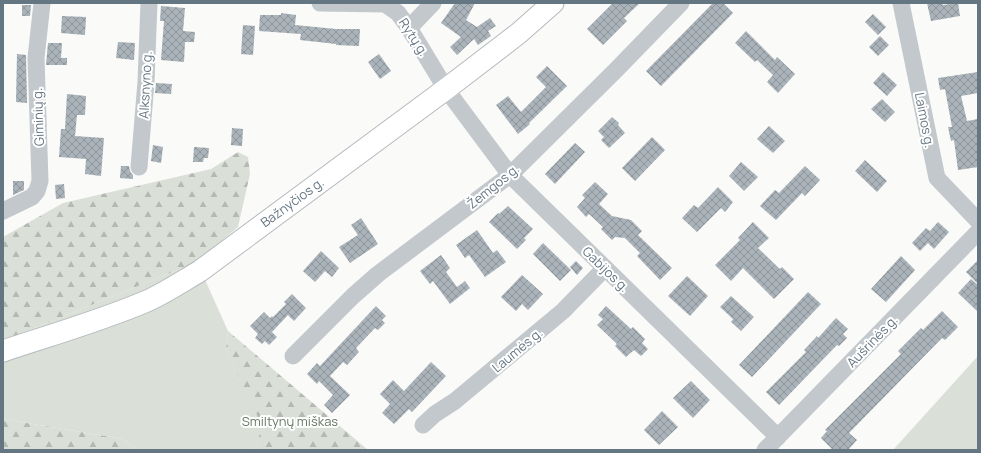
<svg xmlns="http://www.w3.org/2000/svg" width="981" height="453" font-family="Manrope,sans-serif">
  <style>
    .green { fill: #dadfd7 }
    .forest { fill: url(#forest-firs) }
    .building { fill: url(#building-cross-hatch) }
    .lines { fill: none; stroke-linecap: round; stroke-linejoin: round }
    .major-casing { stroke: #b5babe; stroke-width: 23 }
    .minor { stroke: #c3c8cc; stroke-width: 17 }
    .major { stroke: #fff; stroke-width: 21 }
    .labels { text-anchor: middle; stroke-width: 4; stroke-linejoin: round; paint-order: stroke }
    .street-label { font-size: 13px; fill: #657683; stroke: #fff }
    .park-label { font-size: 13px; fill: #687a64; stroke: #fff }
  </style>
  <defs>
    <pattern id="forest-firs" width="22" height="20" patternUnits="userSpaceOnUse"><rect width="22" height="20" fill="#dadfd7"/><path d="M5 1l3.5 6h-7zM16 11l3.5 6h-7z" fill="#b4b9b4"/></pattern>
    <pattern id="building-cross-hatch" width="8" height="8" patternUnits="userSpaceOnUse"><rect width="8" height="8" fill="#aab3b9"/><path d="M0 0l8 8M0 8l8-8" fill="none" stroke="#8e969c"/></pattern>
  </defs>
  <rect width="100%" height="100%" fill="#fafaf8"/>
  <g class="green">
    <path d="M197,262L228,331L226,349L263,426L255,450H137L123,439L3,419V341Z"/>
    <path d="M978,356V450H893Z"/>
  </g>
  <g class="forest">
    <path d="M238,152L248,157L250,174L238,227L197,262L3,341V237L63,203L211,169Z"/>
    <path d="M228,331L368,450H255L262,426L226,349Z"/>
    <path d="M3,419L123,439L137,450H3Z"/>
  </g>
  <g class="building">
    <path d="M455,3H475L466,20L477,27L490,18L496,26L488,31L491,36L478,45L474,39L457,55L450,47L461,37L441,23Z"/>
    <path d="M613,3H640L624,18L627,21L603,45L587,29Z"/>
    <path d="M713,3H723L733,13L661,86L646,71Z"/>
    <path d="M927,3H942L943,5L958,3L960,16L931,21Z"/>
    <path d="M22,5H31L30,16H22Z"/>
    <path d="M161,6L185,8L183,31L195,32L194,42H185L184,62L161,60L164,21H160Z"/>
    <path d="M281,13L296,15L295,25L336,29H360L359,46L336,45V44L300,40L301,34L259,31L260,15H281Z"/>
    <path d="M873,14L886,27L878,35L865,22Z"/>
    <path d="M62,16L86,17L85,35L61,33Z"/>
    <path d="M243,25L255,26L253,55L241,54Z"/>
    <path d="M746,31L775,60L777,57L795,74L778,93L767,82L773,75L757,60L755,62L735,43Z"/>
    <path d="M880,36L889,45L878,56L869,47Z"/>
    <path d="M118,42L135,43L134,60L116,58Z"/>
    <path d="M48,43H62L61,58H67V65H46Z"/>
    <path d="M17,54L26,55L27,103L16,102Z"/>
    <path d="M379,54L391,71L380,79L368,62Z"/>
    <path d="M547,66L567,86L529,123L530,124L518,134L496,105L508,96L521,112L546,87L536,77Z"/>
    <path d="M883,72L897,85L887,96L873,83Z"/>
    <path d="M978,72V93L961,96L967,121L978,119V167L958,170L954,140L951,141L948,127H952L945,89L940,90L938,78Z"/>
    <path d="M156,83L172,84L171,94L155,93Z"/>
    <path d="M67,94L86,96L85,115H77L75,136L104,138L101,176L85,174L86,159L59,157L61,129H65Z"/>
    <path d="M882,99L895,112L885,122L871,109Z"/>
    <path d="M612,117L619,123L618,125L625,133L609,148L601,140L604,137L598,131Z"/>
    <path d="M769,126L785,141L773,153L757,139Z"/>
    <path d="M232,128L243,129L242,146L231,145Z"/>
    <path d="M652,137L665,150L635,181L622,168Z"/>
    <path d="M575,143L585,152L555,184L545,174Z"/>
    <path d="M153,145L163,147L161,163L151,161Z"/>
    <path d="M194,147L209,148L208,158H204L203,162H193Z"/>
    <path d="M865,160L887,181L877,192L855,171Z"/>
    <path d="M741,162L758,177L744,191L729,176Z"/>
    <path d="M121,166H129L130,171L133,175V179L120,178Z"/>
    <path d="M805,166L820,180L805,196L802,193L776,220L760,206L775,190L779,193Z"/>
    <path d="M13,181H24V190L13,195Z"/>
    <path d="M595,182L608,194L599,204L612,216L631,220L642,231L638,235L672,268L660,280L637,256L640,253L625,238L615,237L612,240L601,229L603,227L589,214L586,217L577,207L585,198L582,195Z"/>
    <path d="M64,184L65,198L56,199L55,185Z"/>
    <path d="M718,187L733,202L725,212L721,208L697,232L682,218L694,205L698,208Z"/>
    <path d="M508,206L533,229L524,238L526,240L517,249L489,222L498,213L499,214Z"/>
    <path d="M361,218L378,244L350,263L339,247L358,235L351,225Z"/>
    <path d="M753,222L769,238L758,248L780,269L782,267L794,279L774,299L743,268L731,281L715,265L740,240L738,238Z"/>
    <path d="M938,222L949,232L934,249L928,243L920,251L912,243L926,228L930,231Z"/>
    <path d="M477,230L493,253L497,250L506,262L485,277L469,255L465,258L456,245Z"/>
    <path d="M543,243L571,270L560,281L533,254Z"/>
    <path d="M321,251L339,268L332,277L325,271L315,282L303,271Z"/>
    <path d="M441,255L450,268L446,272L457,287L465,281L470,288L450,304L433,281L430,284L420,271Z"/>
    <path d="M901,256L915,270L886,302L871,289Z"/>
    <path d="M978,260V284L966,272Z"/>
    <path d="M576,261L583,268L577,275L570,267Z"/>
    <path d="M522,275L543,294L528,310L522,304L516,311L501,297Z"/>
    <path d="M687,276L708,296L690,316L668,296Z"/>
    <path d="M971,279L978,285V312L958,293Z"/>
    <path d="M808,292L821,304L752,377L739,365Z"/>
    <path d="M292,294L306,308L294,321L288,315L272,332L277,337L269,345L265,341L262,344L255,338L258,334L250,326L264,312L270,318L272,316L273,317L286,304L284,302Z"/>
    <path d="M731,296L754,317L741,331L731,322L733,319L720,307Z"/>
    <path d="M376,306L386,316L382,320L385,323L378,330L375,328L356,348L359,352L347,365L343,362L330,376L350,395L332,413L324,405L333,395L319,381L317,384L307,374L317,363L320,366Z"/>
    <path d="M606,306L631,329L633,327L645,339L642,343L648,349L641,356L634,350L626,357L615,346L617,344L597,325L603,319L598,315Z"/>
    <path d="M942,311L958,327L945,340L942,338L849,433L857,440L848,450H833L821,438L827,431L825,430L901,354L898,351L921,328L923,330Z"/>
    <path d="M836,318L848,329L843,334L847,338L839,346L837,345L779,405L766,392L806,352L804,350L817,336L818,338Z"/>
    <path d="M431,362L446,376L412,412L409,409L394,424L382,413L390,404L380,394L393,380L404,391Z"/>
    <path d="M691,381L710,400L693,418L673,398Z"/>
    <path d="M662,411L678,427L659,445L644,430Z"/>
  </g>
  <g class="lines">
    <g class="major-casing">
      <path id="major" d="M3,351C51,335 100,321 147,301C165,293 183,281 200,271L446,89L519,33L553,3"/>
    </g>
    <g class="minor">
      <path d="M320,3L385,4L398,13L409,28L446,89L510,175L778,437"/>
      <path d="M901,3L937,178L978,221"/>
      <path d="M409,28L433,3"/>
      <path d="M139,167L146,82L149,3"/>
      <path d="M3,211L32,197L37,191L40,181L36,58L42,3"/>
      <path d="M293,356L353,296L378,274L510,175L616,70L681,3"/>
      <path d="M423,425L435,414L455,401L563,311L605,268"/>
      <path d="M765,450L978,232"/>
    </g>
    <use href="#major" class="major"/>
  </g>
  <g class="labels">
    <g class="street-label">
      <text transform="translate(414 37) rotate(57)" y="5">Rytų g.</text>
      <text transform="translate(145 85) rotate(-87)" y="5">Alksnyno g.</text>
      <text transform="translate(38 117) rotate(-92)" y="5">Giminių g.</text>
      <text transform="translate(925 120) rotate(79)" y="5">Laimos g.</text>
      <text transform="translate(493 186) rotate(-39)" y="5">Žemgos g.</text>
      <text transform="translate(292 202) rotate(-36)" y="5">Bažnyčios g.</text>
      <text transform="translate(606 269) rotate(44)" y="5">Gabijos g.</text>
      <text transform="translate(872 341) rotate(-46)" y="5">Aušrinės g.</text>
      <text transform="translate(517 350) rotate(-40)" y="5">Laumės g.</text>
    </g>
    <g class="park-label">
      <text x="290" y="426">Smiltynų miškas</text>
    </g>
  </g>
  <rect width="981" height="453" fill="none" stroke="#657683" stroke-width="8"/>
</svg>
